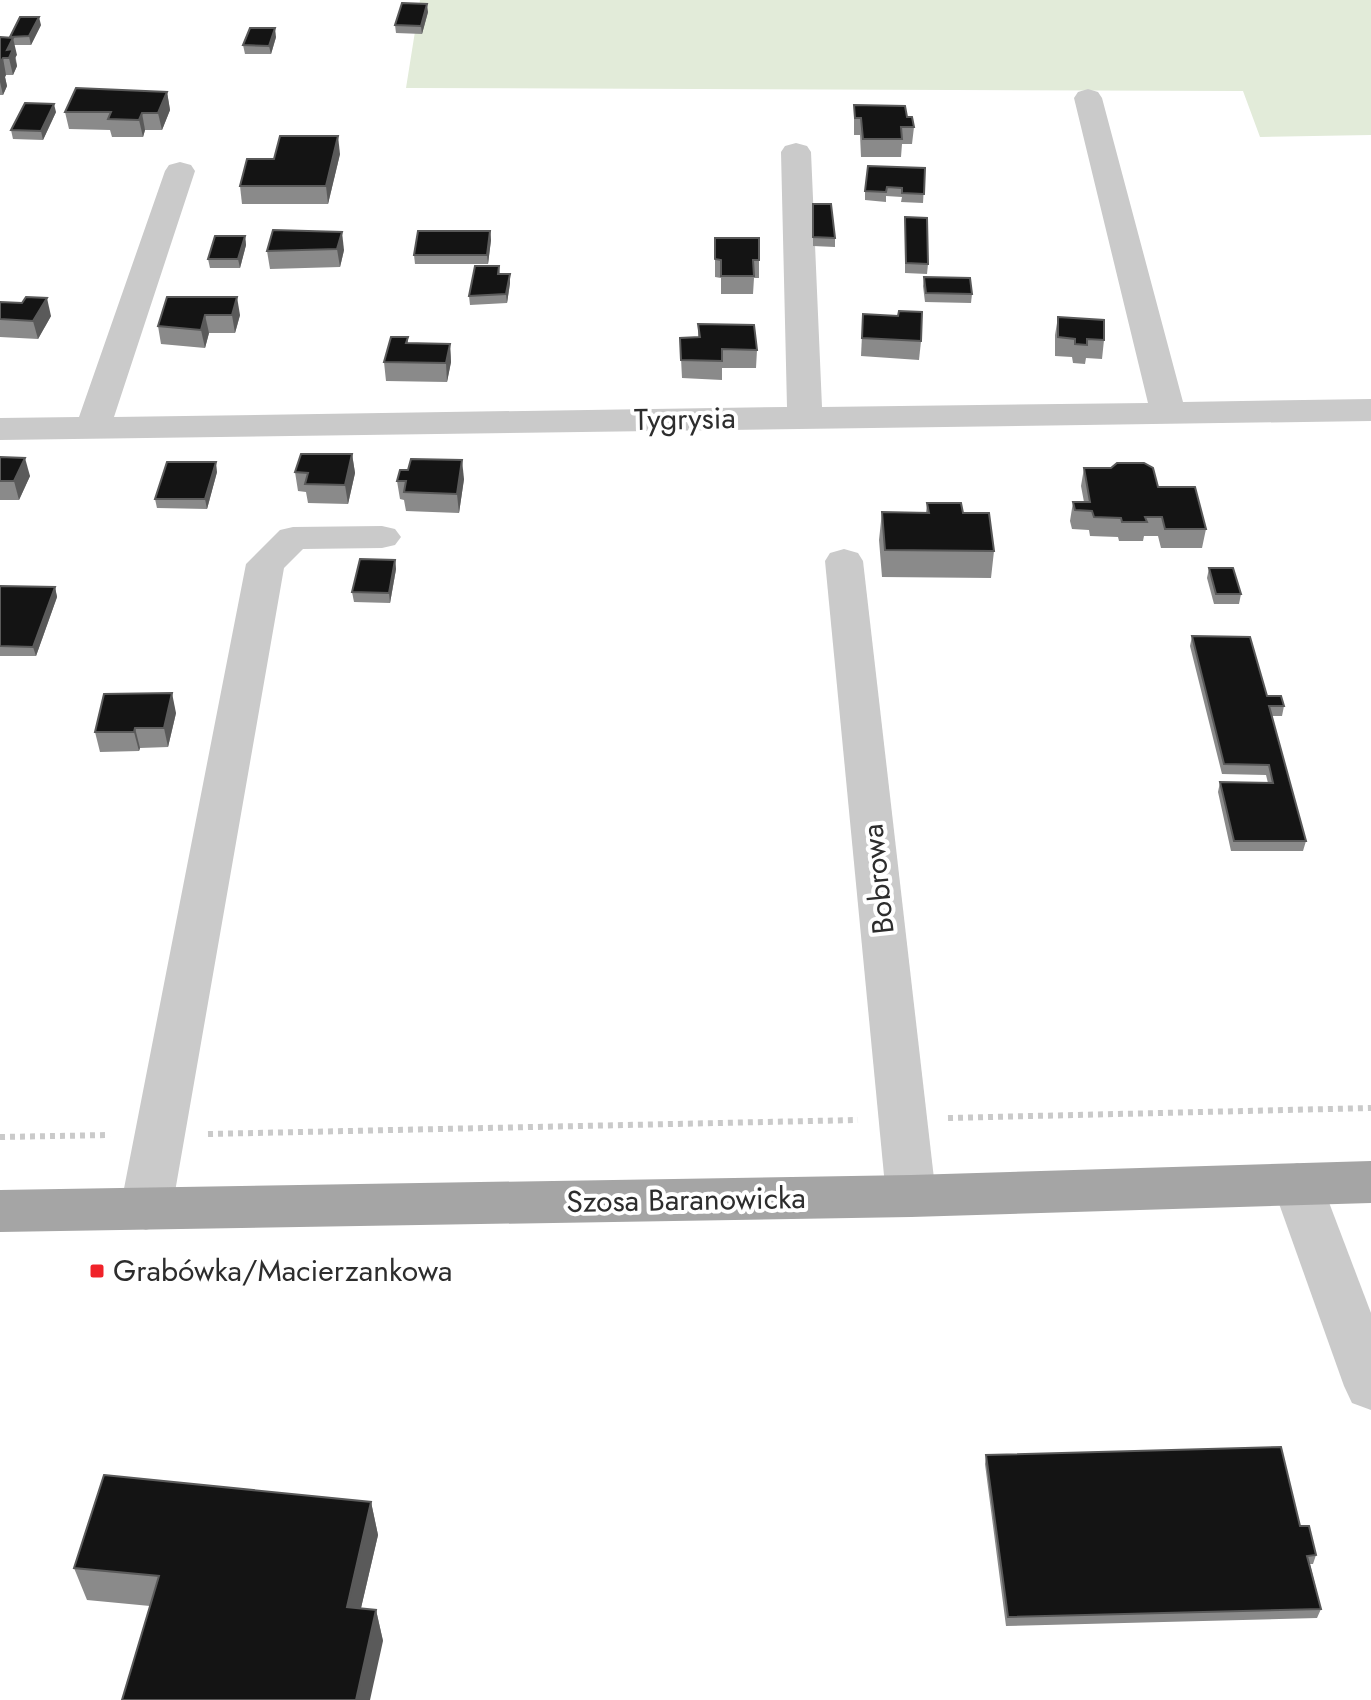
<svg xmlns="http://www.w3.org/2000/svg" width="1371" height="1700" font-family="Jost,sans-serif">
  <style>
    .green { fill: #e2ebd9 }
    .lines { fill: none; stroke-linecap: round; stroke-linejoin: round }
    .path { stroke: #cacaca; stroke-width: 6; stroke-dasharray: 5 5; stroke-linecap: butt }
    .minor { fill: #cacaca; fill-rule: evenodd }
    .major { fill: #a5a5a5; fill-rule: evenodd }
    .wall { fill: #8a8a8a }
    .shaded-wall { fill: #5a5a5a }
    .building { fill: #141414; stroke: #5a5a5a; stroke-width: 2 }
    .poi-dot { fill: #f02229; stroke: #fff; stroke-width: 3 }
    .labels { text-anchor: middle; stroke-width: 8; stroke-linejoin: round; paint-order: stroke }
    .street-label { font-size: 30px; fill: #2d2d2d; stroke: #fff }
    .poi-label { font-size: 30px; fill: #2d2d2d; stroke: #fff; text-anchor: start }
  </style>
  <rect width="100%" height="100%" fill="#fff"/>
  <path class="green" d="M420,0H1371V135L1260,137L1243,91L406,88Z"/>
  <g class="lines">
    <g class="path">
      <path d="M948,1118L1371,1108"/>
      <path d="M208,1134L858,1120"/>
      <path d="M0,1137L110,1135"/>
    </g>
    <g class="minor">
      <path d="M1088,89L1098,92L1102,98L1183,402L1371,399V421L0,440V418L79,417L165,171L169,165L180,162L191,165L195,171L114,417L787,407L781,152L785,146L796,143L807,146L811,152L822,407L1148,403L1074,98L1078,92Z"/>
      <path d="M382,526L395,529L401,537L395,545L382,548L303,549L284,568L172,1209L164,1224L146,1230L128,1224L120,1209L246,564L280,530L293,527Z"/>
      <path d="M844,549L858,553L863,561L936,1196L929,1211L911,1217L893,1211L886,1196L825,561L830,553Z"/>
      <path d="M1297,1163L1315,1169L1322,1184L1371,1313V1410L1352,1403L1344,1386L1272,1184L1279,1169Z"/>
    </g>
    <path class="major" d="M1371,1161V1203L911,1217L0,1232V1190L911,1175Z"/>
  </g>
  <g class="wall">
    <path d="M428,12L422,34L396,33L395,25Z"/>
    <path d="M41,25L31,45H14L17,66L13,75H6L5,77L7,86L3,95H0V37L10,38V37Z"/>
    <path d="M276,37L271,54H245L243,45Z"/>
    <path d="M167,92L170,110L162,130H145L143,137H112L110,130L69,129L65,112Z"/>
    <path d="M854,105L907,117L914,127L912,144H902L901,157H861L860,135H854Z"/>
    <path d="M56,112L43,140L13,139L11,130Z"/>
    <path d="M340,154L328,204H242L240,186L274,159Z"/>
    <path d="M925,168L923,203L901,202L902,197L886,196V202L865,200V191Z"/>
    <path d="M813,204L835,238V247L813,246Z"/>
    <path d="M905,217L928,264L927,274L905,273Z"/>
    <path d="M273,230L344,250L340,267L270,269L267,251Z"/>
    <path d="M490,231L491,240L488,264H415L414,255Z"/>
    <path d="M245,236L246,245L240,268H210L208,259Z"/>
    <path d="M715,238H759V278H754L753,294H721V278L715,277Z"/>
    <path d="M499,266L500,274H510V283L507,303L470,305L469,296Z"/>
    <path d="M924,277L972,294L971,303L925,302L923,286Z"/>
    <path d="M167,297L240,315L235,333H209L205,348L161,344L158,326Z"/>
    <path d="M0,302L22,303L51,316L38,339L0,337Z"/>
    <path d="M863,314L898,316L921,341L919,360L861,356Z"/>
    <path d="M1058,317L1104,340L1102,359L1086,358L1085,364L1073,363L1072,357L1055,356V335Z"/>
    <path d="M698,324L757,350L756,368H722V380L682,378L680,338L698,337Z"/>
    <path d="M408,337V343L450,344L451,362L447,382L386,381L384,362Z"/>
    <path d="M352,454L355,473L348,504L308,503L306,492L298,491L295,472Z"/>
    <path d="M0,457L30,476L19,500H0Z"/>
    <path d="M1084,468L1158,487L1206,529L1202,548H1161L1158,536H1144L1143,541H1119L1118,537L1090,536L1089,530L1072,529L1070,521L1073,502H1084L1081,486Z"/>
    <path d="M217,472L207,509L157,508L155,499Z"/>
    <path d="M464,479L459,513L406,511L404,500L400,499L397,481Z"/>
    <path d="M927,503L963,513L994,551L991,578L882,577L879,540L882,512L926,513Z"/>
    <path d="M395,560L396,569L390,603L354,602L352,592Z"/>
    <path d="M1209,568L1241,594L1239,604H1214L1207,578Z"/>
    <path d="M0,586L55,587L57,597L36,656H0Z"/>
    <path d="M1192,636L1267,696L1284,706L1282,716H1272L1306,841L1303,851H1231L1218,792L1220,782L1268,783L1266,775L1222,774L1190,646Z"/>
    <path d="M176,713L168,747L140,748L139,751L100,752L95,732Z"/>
    <path d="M986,1455L1300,1526L1316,1555L1313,1564H1310L1321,1609L1317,1618L1006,1626L985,1464Z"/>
    <path d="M371,1502L378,1535L361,1608L376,1610L383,1641L150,1606L87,1600L74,1568Z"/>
  </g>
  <g class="shaded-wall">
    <path d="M427,4L428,12L422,34L421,26Z"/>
    <path d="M39,17L41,25L31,45L29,36Z"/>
    <path d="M275,28L276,37L271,54L269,46Z"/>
    <path d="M13,38L17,55L15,58L17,66L13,75L7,50Z"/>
    <path d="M3,58L6,75L5,77L7,86L3,95L0,82V63Z"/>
    <path d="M167,92L170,110L162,130L158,113Z"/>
    <path d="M54,104L56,112L43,140L41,131Z"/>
    <path d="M142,113L145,130L143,137L139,120Z"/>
    <path d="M338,136L340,154L328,204L326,186Z"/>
    <path d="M490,231L491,240L488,264L487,255Z"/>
    <path d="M342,232L344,250L340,267L337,249Z"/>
    <path d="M245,236L246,245L240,268L238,259Z"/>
    <path d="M510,274V283L507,303L506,294Z"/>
    <path d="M237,297L240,315L235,333L232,315Z"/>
    <path d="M47,298L51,316L38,339L33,321Z"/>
    <path d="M205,315L209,333L205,348L201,330Z"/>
    <path d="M450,344L451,362L447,382L446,363Z"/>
    <path d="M352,454L355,473L348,504L345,485Z"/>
    <path d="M25,458L30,476L19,500L14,481Z"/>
    <path d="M462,460L464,479L459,513L457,494Z"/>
    <path d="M216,462L217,472L207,509L205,499Z"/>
    <path d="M395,560L396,569L390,603L389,593Z"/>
    <path d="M55,587L57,597L36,656L33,647Z"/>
    <path d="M172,693L176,713L168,747L164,728Z"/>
    <path d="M135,728L140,748L139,751L134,732Z"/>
    <path d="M371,1502L378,1535L354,1638L347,1607Z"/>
    <path d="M376,1610L383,1641L370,1700H356Z"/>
  </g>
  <g class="building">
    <path d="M402,3L427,4L421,26L395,25Z"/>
    <path d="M20,17H39L29,36L10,37Z"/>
    <path d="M250,28H275L269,46L243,45Z"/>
    <path d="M0,37L13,38L7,50L13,49L9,58H3L0,63Z"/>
    <path d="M76,88L167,92L158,113H142L139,120L108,119L111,112H65Z"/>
    <path d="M25,103L54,104L41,131L11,130Z"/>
    <path d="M854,105L905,106L907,117H912L914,127H901L902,139H863L861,118H855Z"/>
    <path d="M280,136H338L326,186H240L247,159H274Z"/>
    <path d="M868,166L925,168L924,194L902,193V188L887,187L886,192L865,191Z"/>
    <path d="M813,204H831L835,238L813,237Z"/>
    <path d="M905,217L927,218L928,264L906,263Z"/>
    <path d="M273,230L342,232L337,249L267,251Z"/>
    <path d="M418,231H490L487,255H414Z"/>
    <path d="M215,236H245L238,259H208Z"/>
    <path d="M715,238H759V260H753L754,276H721V260L715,259Z"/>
    <path d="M475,266H499L498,274H510L506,294L469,296Z"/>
    <path d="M924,277L970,278L972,294L926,293Z"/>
    <path d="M26,297L47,298L33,321L0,319V302L22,303Z"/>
    <path d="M167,297H237L232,315H205L201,330L158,326Z"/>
    <path d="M899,311L922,312L921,341L862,338L863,314L898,316Z"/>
    <path d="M1058,317L1104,320V340L1087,339V345L1075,344V339L1058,337Z"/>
    <path d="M698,324L754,325L757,350L722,349V361L681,360L680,338L700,337Z"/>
    <path d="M391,337H408L406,343L450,344L446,363L384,362Z"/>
    <path d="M301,454H352L345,485L305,484L308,473L295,472Z"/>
    <path d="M0,457L25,458L14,481H0Z"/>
    <path d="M411,459L462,460L457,494L404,492L406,481H397L400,470H408Z"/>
    <path d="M167,462H216L205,499H155Z"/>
    <path d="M1117,463H1144L1153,468L1158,487H1195L1206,529H1165L1162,517H1145L1147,522H1122L1121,518L1094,517L1092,511L1075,510L1073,502H1090L1084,468H1111Z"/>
    <path d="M927,503H961L963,513H989L994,551L885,550L882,512L929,513Z"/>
    <path d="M360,559L395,560L389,593L352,592Z"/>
    <path d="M1209,568H1233L1241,594H1216Z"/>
    <path d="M0,586L55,587L33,647L0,646Z"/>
    <path d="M1192,636L1250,637L1267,696H1281L1284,706H1269L1306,841H1234L1220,782L1273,783L1269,765L1224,764Z"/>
    <path d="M172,693L164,728H135L134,732H95L104,694Z"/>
    <path d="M1281,1447L1300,1526H1309L1316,1555L1307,1556L1321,1609L1008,1617L986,1455Z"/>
    <path d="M104,1475L371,1502L347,1607L376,1610L356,1700H122L159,1576L74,1568Z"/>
  </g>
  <rect class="poi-dot" x="89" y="1263" width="16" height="16" rx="4"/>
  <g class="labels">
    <g class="street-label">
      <text transform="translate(685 419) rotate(-1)" y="10">Tygrysia</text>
      <text transform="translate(878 879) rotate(-96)" y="10">Bobrowa</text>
      <text transform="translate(686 1200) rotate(-1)" y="10">Szosa Baranowicka</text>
    </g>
    <g class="poi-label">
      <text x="113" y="1281">Grabówka/Macierzankowa</text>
    </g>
  </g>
</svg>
